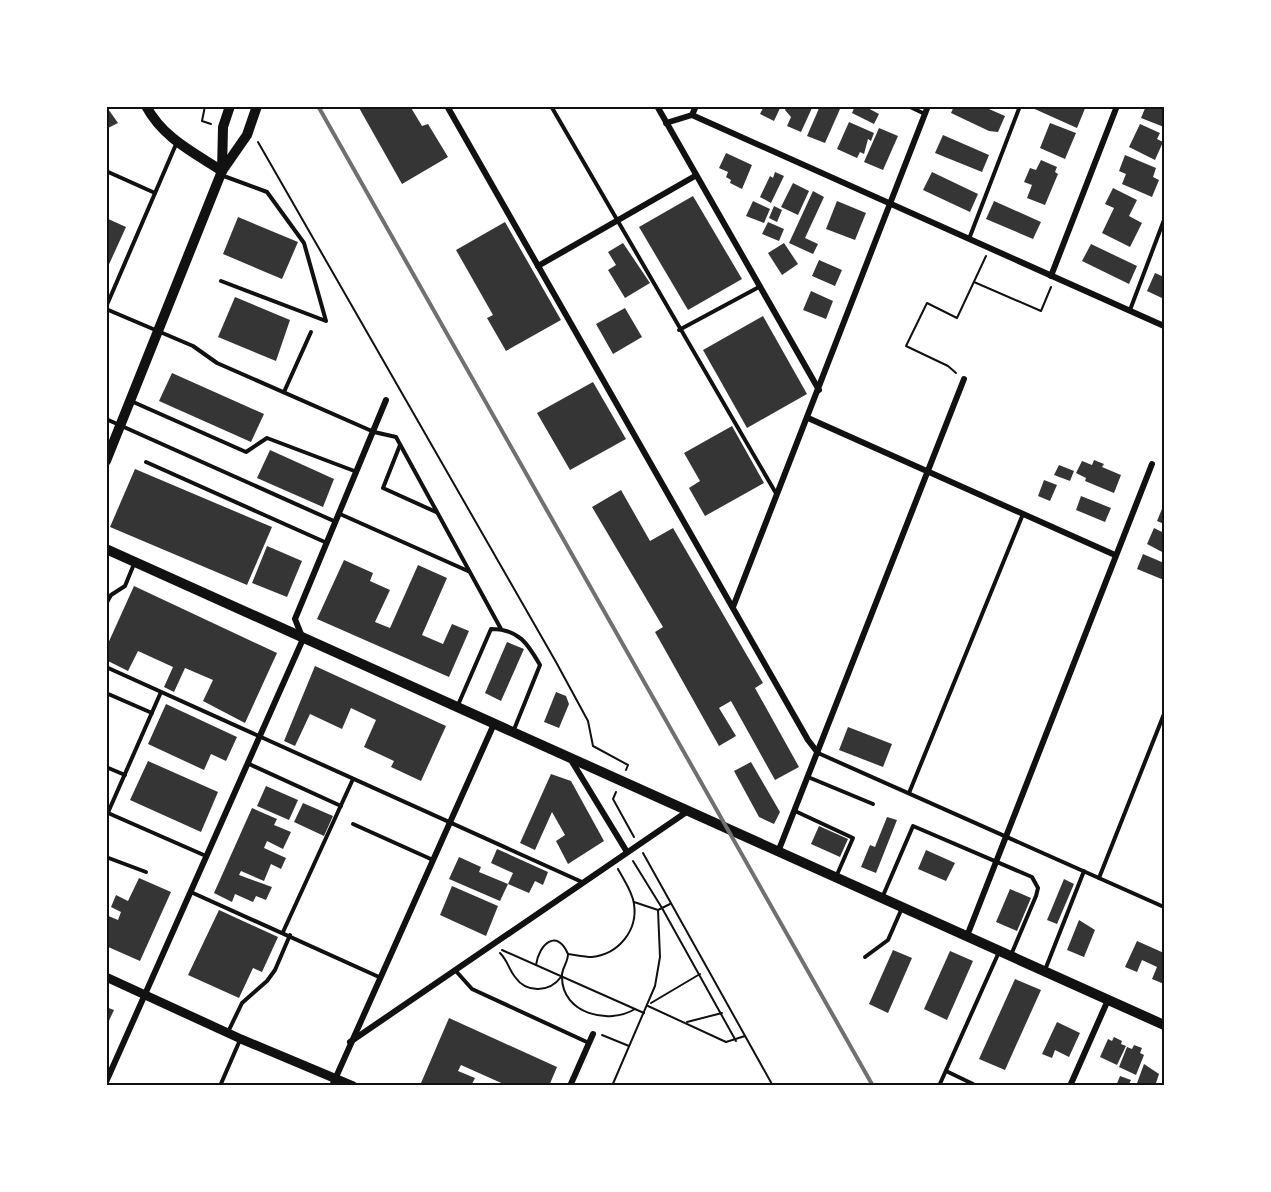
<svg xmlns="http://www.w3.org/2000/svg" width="1271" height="1192" font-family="'DM Sans',sans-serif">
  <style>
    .building { fill: #353535 }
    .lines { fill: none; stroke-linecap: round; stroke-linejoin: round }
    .path { stroke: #111; stroke-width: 2 }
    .service { stroke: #111; stroke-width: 4 }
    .minor { stroke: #111; stroke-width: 6 }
    .tertiary { stroke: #111; stroke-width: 9 }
    .secondary { stroke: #111; stroke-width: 10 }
    .rail { stroke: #707070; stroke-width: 4 }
    .neatline { fill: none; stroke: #111; stroke-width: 2 }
  </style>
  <rect width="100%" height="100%" fill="#fff"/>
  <g class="building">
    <path d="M106,106L118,123L106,129Z"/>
    <path d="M358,106H410L422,126L428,124L448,157L402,184Z"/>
    <path d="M764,106H781L774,121L760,114Z"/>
    <path d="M787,106L812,108L801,132L787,126L791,117L785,110Z"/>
    <path d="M820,106L840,109L825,143L807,136Z"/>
    <path d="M855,106H864L879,114L874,124L852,113Z"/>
    <path d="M954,106H982L1005,116L998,132L989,131L951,113Z"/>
    <path d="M1028,106H1086L1077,128Z"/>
    <path d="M1146,106H1164V127L1141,118Z"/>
    <path d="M849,122L874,133L871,141L868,139L864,154L860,152L857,158L837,149Z"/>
    <path d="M1050,123L1076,133L1065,159L1040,148Z"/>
    <path d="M1140,124L1160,133L1157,139L1163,142L1155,160L1129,147Z"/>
    <path d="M879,128L898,136L883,170L864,162Z"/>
    <path d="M943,135L989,155L982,172L935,153Z"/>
    <path d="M726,153L752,165L742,189L730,183L731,180L726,177L728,172L719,168Z"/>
    <path d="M1125,155L1156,168L1153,177L1159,180L1152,197L1122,184L1126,174L1119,171Z"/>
    <path d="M1041,160L1057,167L1055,172L1058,174L1045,205L1027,198L1032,185L1024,182L1030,168L1036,170Z"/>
    <path d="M775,172L784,176L771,203L760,197L770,176L773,178Z"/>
    <path d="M932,172L978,194L970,212L923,190Z"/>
    <path d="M793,183L809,191L798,215L781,207Z"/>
    <path d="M1113,188L1137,200L1129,216L1142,223L1130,247L1102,233L1114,208L1105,204Z"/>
    <path d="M813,191L824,197L805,238L818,244L813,254L789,243Z"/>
    <path d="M693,196L742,279L688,310L639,227Z"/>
    <path d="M753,201L770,209L764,223L746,216Z"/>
    <path d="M837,201L866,213L855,240L826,229Z"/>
    <path d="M994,201L1041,222L1033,239L986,219Z"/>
    <path d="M774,206L782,210L777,222L769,218Z"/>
    <path d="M238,217L298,242L282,279L223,254Z"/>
    <path d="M106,218L126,227L106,271Z"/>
    <path d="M505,222L561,320L506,351L487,318L493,315L456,250Z"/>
    <path d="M768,222L784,229L779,241L762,234Z"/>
    <path d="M623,243L650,283L625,298L608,270L616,265L608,252Z"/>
    <path d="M784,243L798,264L782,275L768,253Z"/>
    <path d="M1091,244L1137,266L1129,284L1082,261Z"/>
    <path d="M819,260L842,270L835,286L812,276Z"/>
    <path d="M1155,273L1164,277V299L1147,291Z"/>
    <path d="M811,291L833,301L826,319L803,310Z"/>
    <path d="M235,297L290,320L276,361L218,337Z"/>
    <path d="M625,308L642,337L613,354L596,324Z"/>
    <path d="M763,316L807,394L747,428L703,350Z"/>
    <path d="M172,373L264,414L251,442L159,401Z"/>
    <path d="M593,382L626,439L570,470L537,413Z"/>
    <path d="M732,426L764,483L705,516L689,488L700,481L684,453Z"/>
    <path d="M270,450L334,479L323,507L257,478Z"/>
    <path d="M1094,460L1104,464L1102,467L1121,475L1114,493L1085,481L1086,478L1076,473L1082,461L1092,465Z"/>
    <path d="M1059,465L1074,471L1070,481L1054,475Z"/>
    <path d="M135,469L272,527L247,585L110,527Z"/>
    <path d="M1044,480L1057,485L1050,501L1038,496Z"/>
    <path d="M621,490L650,541L673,528L763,683L755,688L799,767L775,780L731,701L719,708L736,736L719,746L655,632L663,627L592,507Z"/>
    <path d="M1081,496L1111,508L1105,522L1076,510Z"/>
    <path d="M1164,504V524L1157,521Z"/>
    <path d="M1154,528L1164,533V553L1147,544Z"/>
    <path d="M267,546L302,561L287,597L252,583Z"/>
    <path d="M1143,554L1164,563V580L1137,569Z"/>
    <path d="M344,560L373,573L370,581L390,590L375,622L390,628L418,565L447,578L422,635L443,644L452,624L469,631L449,677L317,619Z"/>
    <path d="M134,586L277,653L245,723L203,701L213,680L185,668L174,692L164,687L173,667L138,651L128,671L106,660V648Z"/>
    <path d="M507,642L524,649L501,701L485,693Z"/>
    <path d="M315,666L446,726L421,781L391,767L394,761L364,747L376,720L351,708L342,729L310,714L295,746L284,741Z"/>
    <path d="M556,692L566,696L569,704L559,728L544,722Z"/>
    <path d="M166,704L237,737L226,761L211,754L204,770L148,744Z"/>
    <path d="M848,727L892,744L883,767L839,750Z"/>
    <path d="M148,761L218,792L201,832L130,800Z"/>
    <path d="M751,762L780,812L774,824L759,817L734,771Z"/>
    <path d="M551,774L571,781L604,841L568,864L556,841L565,835L552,812L535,850L520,843Z"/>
    <path d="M266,786L298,800L289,820L257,806Z"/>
    <path d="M303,803L333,816L324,836L294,822Z"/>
    <path d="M252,808L277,819L274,825L291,832L283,849L267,841L264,848L286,858L281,869L271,864L264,881L241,871L239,875L272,887L266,900L256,896L253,902L235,894L232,902L214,893Z"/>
    <path d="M887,817L897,820L876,873L861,867L870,845L875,847Z"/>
    <path d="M819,826L848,839L840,857L811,844Z"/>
    <path d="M497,849L548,872L543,885L535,881L529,893L508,884L513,873L491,863Z"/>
    <path d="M926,850L955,863L946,881L918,869Z"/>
    <path d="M459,857L481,867L479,872L508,884L500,901L449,879Z"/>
    <path d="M139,878L171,892L140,961L106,946V915L118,920L121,912L111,907L116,895L128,901Z"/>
    <path d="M1064,879L1074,884L1057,924L1047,920Z"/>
    <path d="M452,886L498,906L486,936L440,915Z"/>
    <path d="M1010,889L1031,898L1017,931L996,922Z"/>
    <path d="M219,910L278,937L262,972L253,968L239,998L188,975Z"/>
    <path d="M1079,920L1095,930L1084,957L1067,950Z"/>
    <path d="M1137,941L1164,953V984L1152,979L1157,967L1142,960L1137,972L1125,967Z"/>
    <path d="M893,950L912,958L888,1013L869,1004Z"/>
    <path d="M950,951L973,961L947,1020L924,1009Z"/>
    <path d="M1015,979L1041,990L1005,1070L979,1059Z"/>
    <path d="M106,1007L114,1010L106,1027Z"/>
    <path d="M449,1018L557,1067L549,1086H508L461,1065L458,1071L475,1078L471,1086H427L421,1083Z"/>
    <path d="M1057,1022L1080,1033L1069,1057L1055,1050L1052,1058L1042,1054Z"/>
    <path d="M1114,1037L1122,1041L1121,1044L1126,1046L1117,1065L1100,1057L1108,1039L1112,1041Z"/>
    <path d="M1134,1045L1142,1048L1140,1053L1144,1055L1136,1075L1119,1067L1127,1047L1132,1049Z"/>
    <path d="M1144,1064L1159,1074L1155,1086H1136Z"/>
    <path d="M1120,1076L1131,1080L1128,1086H1116Z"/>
  </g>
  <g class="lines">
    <g class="path">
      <path d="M205,106L202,121L211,124"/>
      <path d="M258,142L556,662L588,721L593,746L628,765L626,770"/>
      <path d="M974,282L1041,311L1051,287"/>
      <path d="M956,373L948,366L906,346L927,303L957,318L986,256"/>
      <path d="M616,792L613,799L634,837"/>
      <path d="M643,853L773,1086"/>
      <path d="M633,861L662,908L736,1041"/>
      <path d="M634,902L658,910L670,904"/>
      <path d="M502,950L644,1013"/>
      <path d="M500,953C508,961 508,968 515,977C527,994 550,992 561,977"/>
      <path d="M568,954C576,955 584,957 592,957C619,954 638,930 634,904C633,893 624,880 618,869"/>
      <path d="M536,965C539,944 557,928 568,954C568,963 561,969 562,977C562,1014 609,1025 635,1009"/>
      <path d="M651,1003L700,974"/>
      <path d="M648,1006L726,1042L745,1036"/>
      <path d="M687,1022L722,1013"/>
      <path d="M602,1035L629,1046"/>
      <path d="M612,1086L655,986L660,957L658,910"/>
    </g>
    <g class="service">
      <path d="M551,106L777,495"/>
      <path d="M908,106L925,114"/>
      <path d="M106,171L155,193"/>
      <path d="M221,175L267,192L304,243L326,321L221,281"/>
      <path d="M969,239L1020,106"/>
      <path d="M106,307L177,142"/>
      <path d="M106,309L193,346L217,363L374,432L396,437L501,629"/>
      <path d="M1130,310L1164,220"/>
      <path d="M679,330L759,287"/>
      <path d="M284,392L311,332"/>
      <path d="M131,401L246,452L267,438L357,472"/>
      <path d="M106,419L336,522"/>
      <path d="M400,445L383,488L436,512"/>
      <path d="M146,462L327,543"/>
      <path d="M340,514L468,571"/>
      <path d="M106,604L111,595L125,586L134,564"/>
      <path d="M106,667L582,882"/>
      <path d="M106,693L152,713"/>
      <path d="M458,705L491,629C519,629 528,644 540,665L513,732"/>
      <path d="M818,753L1164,907"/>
      <path d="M249,764L341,806"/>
      <path d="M106,767L125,775"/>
      <path d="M808,777L873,804"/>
      <path d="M909,793L1023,514"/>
      <path d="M795,811L853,838L836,877"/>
      <path d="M108,813L206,856"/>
      <path d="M106,817L161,692"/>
      <path d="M353,824L433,860"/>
      <path d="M106,857L146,872"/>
      <path d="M1099,878L1164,714"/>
      <path d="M193,893L379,977"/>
      <path d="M882,898L913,826L1032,877L1038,888L1036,896L1011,955"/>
      <path d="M283,932L353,779"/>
      <path d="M865,957L888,940L902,908"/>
      <path d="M455,970L472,989L589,1043"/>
      <path d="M1045,970L1084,871"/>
      <path d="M228,1032L242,1003L267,981L275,970L290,935"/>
      <path d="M946,1071L973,1084"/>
      <path d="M220,1086L240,1040"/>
      <path d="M939,1086L999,952"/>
    </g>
    <g class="minor">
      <path d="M447,106L808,740L818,753"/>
      <path d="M657,106L819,390"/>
      <path d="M692,115L1164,326"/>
      <path d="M666,123L692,115L696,106"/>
      <path d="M538,266L695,176"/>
      <path d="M1051,276L1117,106"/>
      <path d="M808,418L1115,555"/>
      <path d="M733,607L928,106"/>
      <path d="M571,760L627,852"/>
      <path d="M778,852L964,379"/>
      <path d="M967,936L1152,464"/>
      <path d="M350,1042L688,811"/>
      <path d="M106,1082L303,639L295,619L386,400"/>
      <path d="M332,1086L494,724"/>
      <path d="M570,1086L593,1034"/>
      <path d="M1070,1086L1108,1000"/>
    </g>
    <path class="tertiary" d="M106,977L241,1039L353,1086"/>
    <g class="secondary">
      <path d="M146,106C163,138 193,152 222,171"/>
      <path d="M222,171L223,127L230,106"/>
      <path d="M106,461L222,171L247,135L257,106"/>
      <path d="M106,549L1164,1025"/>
    </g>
    <path class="rail" d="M318,106L873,1086"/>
  </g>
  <rect width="1271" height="1192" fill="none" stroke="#ffffff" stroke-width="216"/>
  <rect x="108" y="108" width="1055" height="976" class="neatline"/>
</svg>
